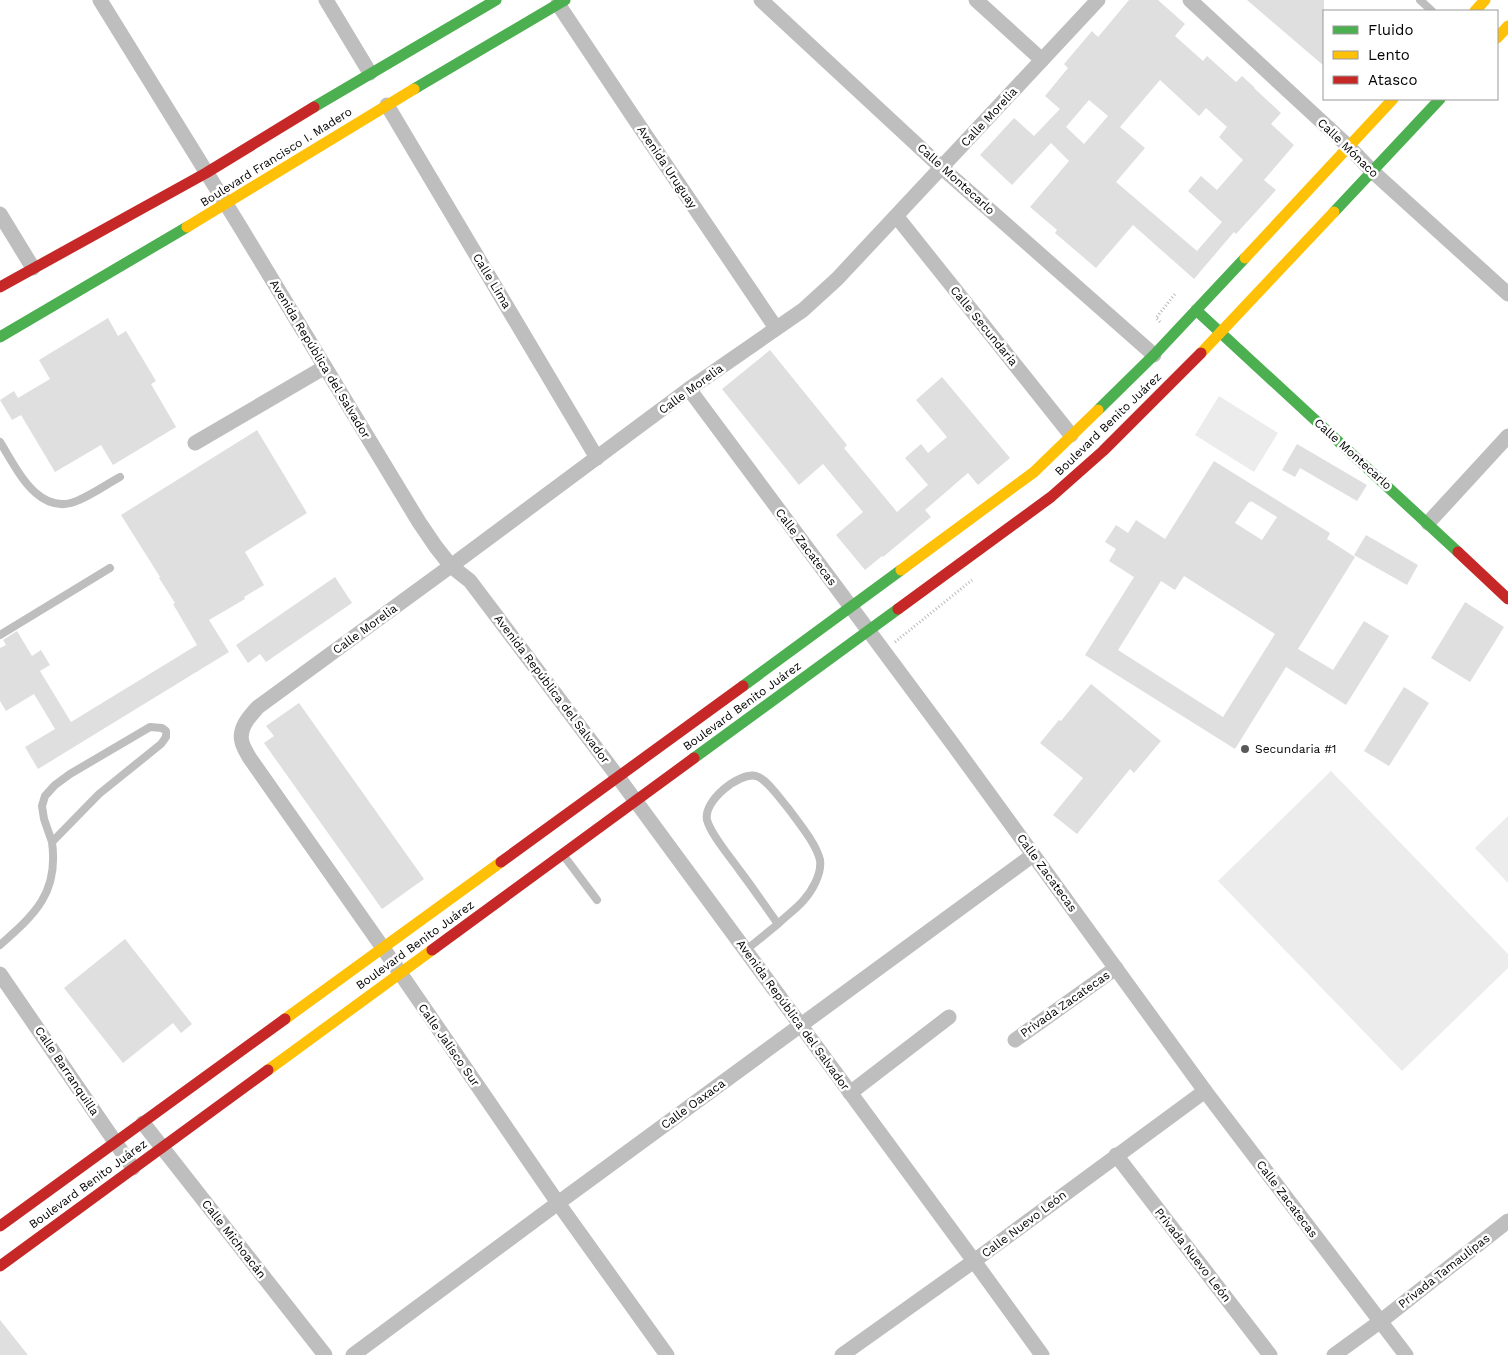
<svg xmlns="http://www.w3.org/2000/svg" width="1508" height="1355" font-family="'Work Sans',sans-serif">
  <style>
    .green { fill: #ececec }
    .building { fill: #dfdfdf; fill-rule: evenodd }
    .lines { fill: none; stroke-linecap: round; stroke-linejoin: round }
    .path { stroke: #b9b9b9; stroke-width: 3; stroke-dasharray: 1 2.5; stroke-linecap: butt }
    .lane { stroke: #bebebe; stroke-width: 8 }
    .street { stroke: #bebebe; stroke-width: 15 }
    .fast { stroke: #4caf50; stroke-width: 11 }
    .slow { stroke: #ffc107; stroke-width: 11 }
    .jam { stroke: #c62828; stroke-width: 11 }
    .poi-dot { fill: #595959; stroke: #fff; stroke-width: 2 }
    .labels { text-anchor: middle; stroke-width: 5; stroke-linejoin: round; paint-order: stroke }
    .street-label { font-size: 12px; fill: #000; stroke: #fff }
    .poi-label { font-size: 12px; fill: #000; stroke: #fff; text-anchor: start }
  </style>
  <rect width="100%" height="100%" fill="#fff"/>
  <g class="green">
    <path d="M1219,396L1278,433L1254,472L1195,435Z"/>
    <path d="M1331,771L1508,954V968L1402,1071L1218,881Z"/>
    <path d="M1508,816V883L1475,848Z"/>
  </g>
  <g class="building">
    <path d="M1129,0H1158L1185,24L1175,36L1203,61L1207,56L1236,82L1242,76L1254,87V88L1281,113L1271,124L1294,145L1264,180L1276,190L1236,234L1234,232L1194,279L1133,225L1096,268L1055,233L1057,230L1030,207L1069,161L1051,143L1012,185L980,155L1014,118L1034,136L1060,109L1045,96L1068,68L1064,64L1092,31L1098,37ZM1160,80L1199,116L1206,108L1227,127L1219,137L1243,160L1217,190L1201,176L1188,191L1222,222L1197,251L1116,182L1145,148L1120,127ZM1089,100L1108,116L1084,144L1066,127Z"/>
    <path d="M1247,0H1324V66Z"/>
    <path d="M108,318L118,336L126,331L156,381L151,384L176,427L113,465L101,445L55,472L21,415L12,420L0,400L14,391L18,398L50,379L39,360Z"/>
    <path d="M770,350L847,445L844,448L897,512L928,485L905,458L921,444L928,453L947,437L916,400L942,377L1010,458L978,485L968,473L925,510L931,517L883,557L882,556L865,570L836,535L863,512L823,464L799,485L722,389Z"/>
    <path d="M257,430L307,513L245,552L264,585L244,597L245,599L209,620L229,652L38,769L25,747L55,729L34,694L6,711L0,701V648L6,645L3,640L17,631L32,656L41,650L50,665L40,671L71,722L197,645L173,604L175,603L159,578L160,577L121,515Z"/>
    <path d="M1297,444L1367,485L1357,501L1300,468L1295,477L1282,470Z"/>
    <path d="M1214,461L1330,533L1327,539L1355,557L1298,649L1333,670L1364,621L1389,636L1346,705L1286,667L1235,749L1085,655L1134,577L1109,561L1116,549L1105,542L1116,525L1128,533L1136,520L1165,539ZM1251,501L1277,517L1262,540L1235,523L1249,502L1250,503ZM1184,576L1275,634L1223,717L1118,650L1161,581L1175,590Z"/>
    <path d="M1366,535L1418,565L1407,585L1354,555Z"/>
    <path d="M335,577L352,603L266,662L260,654L248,663L236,645Z"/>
    <path d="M1465,602L1504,627L1470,682L1431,658Z"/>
    <path d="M1091,684L1161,741L1134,773L1130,769L1077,834L1053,815L1083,778L1040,743L1059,720L1061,721Z"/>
    <path d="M1404,687L1429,703L1389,766L1364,751Z"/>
    <path d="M299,703L424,879L382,909L264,743L274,736L266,726Z"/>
    <path d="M125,939L192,1024L181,1033L173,1023L123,1063L64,988Z"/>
    <path d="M0,1320L28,1355H0Z"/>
  </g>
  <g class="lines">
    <g class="path">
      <path d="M1160,322L1156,318L1175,294"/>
      <path d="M895,642L972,580"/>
    </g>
    <g class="lane">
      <path d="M1420,0L1432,11"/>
      <path d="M0,442C17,469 39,519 79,500C93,494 107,484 120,477"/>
      <path d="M0,635L110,568"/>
      <path d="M564,856L597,900"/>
      <path d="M0,945C35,914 59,893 52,842L99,794L161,744L166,737V731L162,728L150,727L70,774L55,785L45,796L42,806L44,819L52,842"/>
      <path d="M746,950L778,924C765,906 753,888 740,871C731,858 711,835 707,820C703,801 739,772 756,776C767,779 780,799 788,808C798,822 816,843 820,860C822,874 812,891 803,901C796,909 786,916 778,924"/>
    </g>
    <g class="street">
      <path d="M100,0L239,225L419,522L436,547L451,566L470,581L618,777L974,1261L1042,1355"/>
      <path d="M326,0L370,73"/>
      <path d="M761,0L942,168L1154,355"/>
      <path d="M976,0L1042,60"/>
      <path d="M1190,0L1348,146L1372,171L1508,294"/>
      <path d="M558,4L634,118L776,328"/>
      <path d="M387,105L597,458"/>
      <path d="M0,214L33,268"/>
      <path d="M897,217L1071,435"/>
      <path d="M689,389L952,743L1205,1091L1406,1355"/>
      <path d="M195,443L325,367"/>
      <path d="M1428,523L1508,436"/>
      <path d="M0,974L133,1168"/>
      <path d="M1015,1040L1116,968"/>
      <path d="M850,1093L949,1017"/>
      <path d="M143,1123L325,1355"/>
      <path d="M1116,1155L1270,1355"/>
      <path d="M353,1355L558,1203L1033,855"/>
      <path d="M667,1355L558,1203L383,948L249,757C247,753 243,747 242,742C238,728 250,716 258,707L459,560L689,389L803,310L837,279L1098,0"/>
      <path d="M842,1355L974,1261L1205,1091"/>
      <path d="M1334,1355L1381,1321L1508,1221"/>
    </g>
    <g class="fast">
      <path d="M414,89L565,0"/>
      <path d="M314,107L496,0"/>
      <path d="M1334,212L1440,99"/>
      <path d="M1196,310L1458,552"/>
      <path d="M0,337L187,227"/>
      <path d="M1098,410L1154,355L1245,258"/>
      <path d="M743,686L901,570"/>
      <path d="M694,758L898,609"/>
    </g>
    <g class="slow">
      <path d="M1475,11L1485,0"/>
      <path d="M1497,38L1508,26"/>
      <path d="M187,227L414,89"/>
      <path d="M1245,258L1393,99"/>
      <path d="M1201,353L1334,212"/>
      <path d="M901,570L1034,472L1098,410"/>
      <path d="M285,1019L501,862"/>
      <path d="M268,1070L432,950"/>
    </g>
    <g class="jam">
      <path d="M0,287L206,173L314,107"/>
      <path d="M1458,552L1508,599"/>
      <path d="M898,609L1051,497L1103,451L1201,353"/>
      <path d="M501,862L743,686"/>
      <path d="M432,950L694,758"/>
      <path d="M0,1226L285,1019"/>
      <path d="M0,1266L268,1070"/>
    </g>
  </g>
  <circle class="poi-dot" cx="1245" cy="749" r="5"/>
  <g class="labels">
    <g class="street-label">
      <text transform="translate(989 117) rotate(-47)" y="4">Calle Morelia</text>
      <text transform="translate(1348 148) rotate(44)" y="4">Calle Mónaco</text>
      <text transform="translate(276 157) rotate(-32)" y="4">Boulevard Francisco I. Madero</text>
      <text transform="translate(667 167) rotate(56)" y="4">Avenida Uruguay</text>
      <text transform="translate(956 179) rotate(42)" y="4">Calle Montecarlo</text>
      <text transform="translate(492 281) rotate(59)" y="4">Calle Lima</text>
      <text transform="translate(984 326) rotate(51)" y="4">Calle Secundaria</text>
      <text transform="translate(320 359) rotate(59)" y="4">Avenida República del Salvador</text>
      <text transform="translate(691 389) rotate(-36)" y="4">Calle Morelia</text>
      <text transform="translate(1108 424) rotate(-44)" y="4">Boulevard Benito Juárez</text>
      <text transform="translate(1353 454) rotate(42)" y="4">Calle Montecarlo</text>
      <text transform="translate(806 547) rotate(53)" y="4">Calle Zacatecas</text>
      <text transform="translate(365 629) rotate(-36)" y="4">Calle Morelia</text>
      <text transform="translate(552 689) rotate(53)" y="4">Avenida República del Salvador</text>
      <text transform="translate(742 706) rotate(-36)" y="4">Boulevard Benito Juárez</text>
      <text transform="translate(1047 873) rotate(54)" y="4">Calle Zacatecas</text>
      <text transform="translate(415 945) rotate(-36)" y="4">Boulevard Benito Juárez</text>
      <text transform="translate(1065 1004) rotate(-35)" y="4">Privada Zacatecas</text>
      <text transform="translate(793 1015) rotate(54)" y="4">Avenida República del Salvador</text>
      <text transform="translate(449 1045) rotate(55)" y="4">Calle Jalisco Sur</text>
      <text transform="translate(67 1071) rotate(56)" y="4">Calle Barranquilla</text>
      <text transform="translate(693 1104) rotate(-36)" y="4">Calle Oaxaca</text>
      <text transform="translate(88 1184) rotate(-36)" y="4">Boulevard Benito Juárez</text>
      <text transform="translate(1287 1199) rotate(53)" y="4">Calle Zacatecas</text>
      <text transform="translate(1024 1224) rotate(-37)" y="4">Calle Nuevo León</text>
      <text transform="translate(234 1239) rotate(52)" y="4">Calle Michoacán</text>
      <text transform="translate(1193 1255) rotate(52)" y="4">Privada Nuevo León</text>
      <text transform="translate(1444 1271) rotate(-38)" y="4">Privada Tamaulipas</text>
    </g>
    <g class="poi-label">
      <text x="1255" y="753">Secundaria #1</text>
    </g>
  </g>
  <rect x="1323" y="10" width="175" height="90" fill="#ffffff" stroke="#999999"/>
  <rect x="1333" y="26" width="25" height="8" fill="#4caf50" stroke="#999999"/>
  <text x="1368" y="35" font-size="15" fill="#000000">Fluido</text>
  <rect x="1333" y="51" width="25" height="8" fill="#ffc107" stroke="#999999"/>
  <text x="1368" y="60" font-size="15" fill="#000000">Lento</text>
  <rect x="1333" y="76" width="25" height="8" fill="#c62828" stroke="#999999"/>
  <text x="1368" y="85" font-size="15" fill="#000000">Atasco</text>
</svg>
